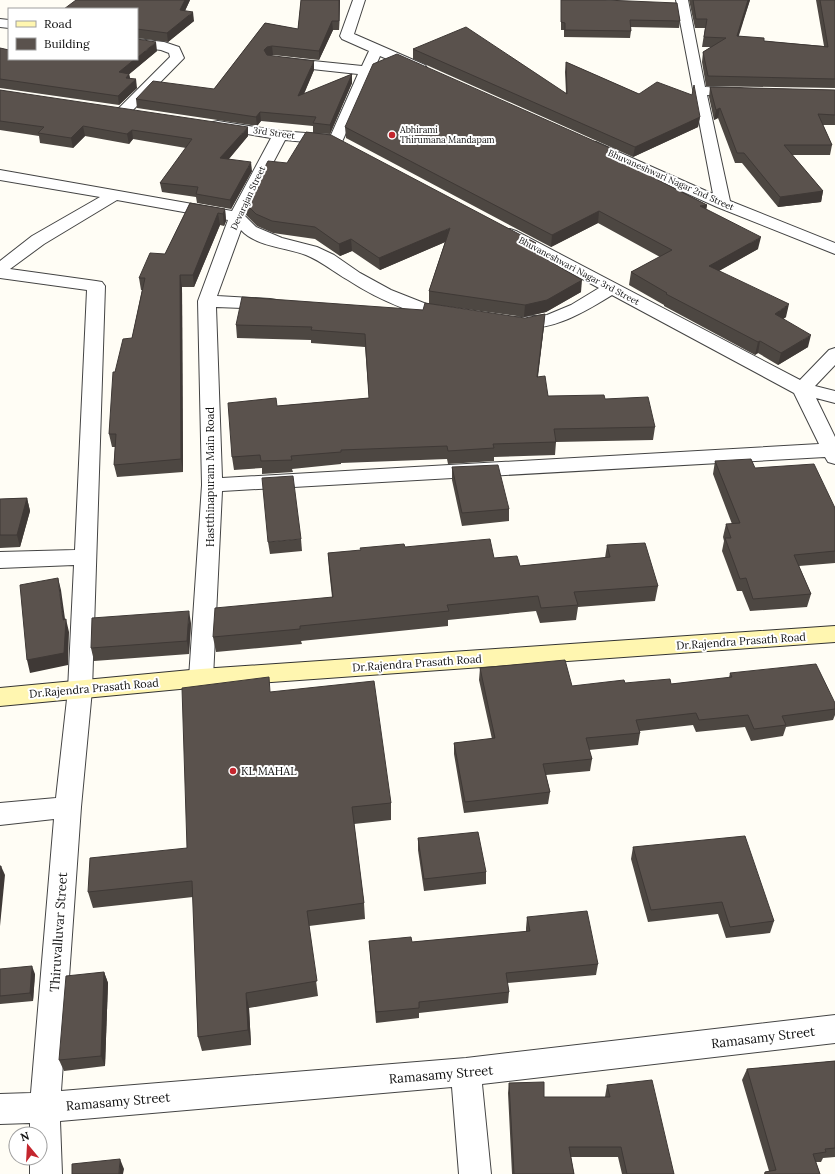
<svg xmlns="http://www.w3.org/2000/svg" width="835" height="1174" font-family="Lora,serif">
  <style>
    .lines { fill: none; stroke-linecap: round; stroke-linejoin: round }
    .street-casing { stroke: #444; stroke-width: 2 }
    .secondary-casing { stroke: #333; stroke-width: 2 }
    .street { fill: #fff; fill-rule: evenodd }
    .secondary { fill: #fff6b0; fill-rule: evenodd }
    .wall { fill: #4d4742 }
    .shaded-wall { fill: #3f3936 }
    .building { fill: #5a524d; stroke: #3f3936 }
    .poi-dot { fill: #c4262e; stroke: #fff; stroke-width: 1.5 }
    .labels { text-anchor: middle; stroke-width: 4; stroke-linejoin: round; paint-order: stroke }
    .far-poi-label { font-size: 9px; fill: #111; stroke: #fff; text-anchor: start }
    .far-street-label { font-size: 9px; fill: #111; stroke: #fff }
    .street-label { font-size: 11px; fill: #111; stroke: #fff }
    .poi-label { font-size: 11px; fill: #111; stroke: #fff; text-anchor: start }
    .near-street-label { font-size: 13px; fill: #111; stroke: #fff }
  </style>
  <rect width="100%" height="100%" fill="#fffdf5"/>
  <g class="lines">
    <g class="street-casing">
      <g id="street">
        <path d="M353,0H365L354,34L425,65L427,68L425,71H415L380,56L341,144L336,145L285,140L245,216L256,227L282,238L317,247L334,255L360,273L391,290L429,305L459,310L462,314L459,318C430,325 372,296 348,280C334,272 321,261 306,255C285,247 257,247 241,230L217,296L270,299L276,300L279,304L276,308L270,309L216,307L222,478L819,444L794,393L612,295C581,314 547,335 509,326L506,322L509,318L547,315L571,305L599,288L504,237L502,234L504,231L510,229L516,231L800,380L829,350L835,348V365L815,386L835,391V403L816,398L835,437V464L828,462L825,457L222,491L213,678L209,684L201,687L193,684L189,678L202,485L198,301L228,220L117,200L44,244L10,269L96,281L102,282L105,286L92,690L81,807L61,1091L466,1058L835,1015V1043L482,1084L491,1174H459L452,1087L60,1121L62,1174H30V1158H40V1134H30V1123L0,1124V1094L31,1093L54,819L0,825V803L56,798L68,690L74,565L0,568V552L75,550L87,290L0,278V261L32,236L100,197L0,180V170L232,211L271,138L218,129L213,128L211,125L213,122L218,121L280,131L331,135L358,74L284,66L279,65L277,62L279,59L284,58L362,66L369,51L342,39L340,36Z"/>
        <path d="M676,0H688L705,87L739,88L744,89L746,92L744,95L739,96L707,95L730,201L835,243V254L717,207L586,148L583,145L586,142H596L713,194Z"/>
        <path d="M0,19L9,20V28L0,27Z"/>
        <path d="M137,39L164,42L179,47L184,58L129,114H119L117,111L119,108L170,57L169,53L161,50L137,47Z"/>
      </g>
    </g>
    <g class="secondary-casing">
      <path id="secondary" d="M835,626V642L201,687L0,706V688L201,669Z"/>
    </g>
    <use href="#street" class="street"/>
    <use href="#secondary" class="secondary"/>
  </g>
  <g class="wall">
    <path d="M76,0H190L185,11L194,21L168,42L137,38V9Z"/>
    <path d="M301,0H340L339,30H333L319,60L273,55L268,56L314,70L304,94L352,74V83L330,134L313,133V126L261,121L257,126L137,108L136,99L214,89L265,23L298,29Z"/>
    <path d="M561,0L680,21L679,28L631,27V31L630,38L564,37V30H561Z"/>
    <path d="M689,0H750L738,36L764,41L824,46L816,0H835V88L706,86L702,62L703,52L711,47H702L705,28H695Z"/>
    <path d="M0,48L9,50L157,51L129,74L130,78L137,88L119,105L0,88Z"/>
    <path d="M413,49L566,93L565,72L566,62L639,94L700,117L698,127L633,157L413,59Z"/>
    <path d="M710,87L835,90V125H823L832,145L830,155H792L823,191L821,202L778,207L742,163H735L718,118L714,120L709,97Z"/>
    <path d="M0,90L248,136L229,159L252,171L231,209L197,203L196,197L162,192L160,183L186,148L133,139L129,144L85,136L73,148L40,143L39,136L0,130Z"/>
    <path d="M345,127L619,152L618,160L707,205L706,209L758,249L719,271L786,317L783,319L808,347L778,365L758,353L755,355L664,306V305L629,285L631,272L660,257L598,223L551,247L346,138Z"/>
    <path d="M190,203L225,209L226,221L224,226L220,225L194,287H182L183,472L117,477L114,465L115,447H112L109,434L115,372L132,338L142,290H141L139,278L165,254Z"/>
    <path d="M246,204L536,243L535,252L581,292L546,312L524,317L429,304V291L445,242L380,270L352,251L340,256L315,239L273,233L257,226L247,216Z"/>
    <path d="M236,325L544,326L538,377L548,396L605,399L655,427L653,440L556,442L555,455L494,457V461L448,464L447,459L341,463V464L292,469L293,472L262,474V468L234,470L232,457L277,406L369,398L365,347L311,343V340L237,338Z"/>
    <path d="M715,461L755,468L835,508V563L799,566L811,594L807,607L750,611L742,591H737L722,551L724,541L723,537L726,524H732L713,474Z"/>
    <path d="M452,467L509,509V521L462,526L452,480Z"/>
    <path d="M27,498L30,511L20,547L0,548V499Z"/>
    <path d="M301,539L302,551L270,554L268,542Z"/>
    <path d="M607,545L658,586L655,601L578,607L576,620L540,623L536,611L448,620V626L301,641L302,644L216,652L213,637L332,597L329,569L328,553L405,547L494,558L520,566L605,558Z"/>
    <path d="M191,623L189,654L94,661L91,648Z"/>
    <path d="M480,668L572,686L625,683L671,684L729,678L730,673L835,703V715L833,720L786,727L783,736L751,741L745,727L696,732L693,725L640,731V733L638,745L589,750L592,759L590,771L546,775L550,792L548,804L464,813L454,754V743L492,739L479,680Z"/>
    <path d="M271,692L391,803V820L354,824L364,903L365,919L309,926L318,996L249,1008L251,1045L202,1051L198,1037L193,897L93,908L88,892L187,848Z"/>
    <path d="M418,838L486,872V884L424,891L418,850Z"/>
    <path d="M633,847L774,921L770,933L726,938L718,914L648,922L631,859Z"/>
    <path d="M527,917L598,964L596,975L507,983L509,992L508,1003L419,1013V1018L376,1023L369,941L412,942L526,932V928Z"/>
    <path d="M0,969L35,974L33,1001L0,1004Z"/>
    <path d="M104,972L108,983L105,1066L64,1071L59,1060Z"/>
    <path d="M835,1061V1157L823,1158L821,1162H816L820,1174H764L765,1172L769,1171L742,1080L747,1069Z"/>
    <path d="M509,1083L544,1097H605L607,1085L674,1174H622L618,1157H571L574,1174H512L508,1093Z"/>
  </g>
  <g class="shaded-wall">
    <path d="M185,0H190L181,19L180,10Z"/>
    <path d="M339,0H340L339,30Z"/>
    <path d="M748,0H750L736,45L737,36Z"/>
    <path d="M193,12L194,21L168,42L167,33Z"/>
    <path d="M332,21L333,30L319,60V51Z"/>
    <path d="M156,42L157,51L120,82L119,72L135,59H137V58Z"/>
    <path d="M272,46L273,55L268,56L265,59L264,50L267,47Z"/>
    <path d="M314,61V70L299,105L298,96Z"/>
    <path d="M129,74L131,83L126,78Z"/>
    <path d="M352,74V83L330,134V125Z"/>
    <path d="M136,79L137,88L119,105L118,96Z"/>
    <path d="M720,108L718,118L714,120L716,110Z"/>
    <path d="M260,112L261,121L257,126L256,117Z"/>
    <path d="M700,117L698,127L633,157L635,147Z"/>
    <path d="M83,126L85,136L73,148L71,138Z"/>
    <path d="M248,127V136L221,168L220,158Z"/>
    <path d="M132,130L133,139L129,144L127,134Z"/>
    <path d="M619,152L617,164L611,156Z"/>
    <path d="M251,162L252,171L231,209L230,200Z"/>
    <path d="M823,191L821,202L778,207L780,197Z"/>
    <path d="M707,205L705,217L700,206Z"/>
    <path d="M225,209L226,221L224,226L223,214Z"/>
    <path d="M599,211L598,223L551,247L552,235Z"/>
    <path d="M218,213L220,225L194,287L193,275Z"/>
    <path d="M450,228V240L380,270L379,258Z"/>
    <path d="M761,237L758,249L706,278L709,266Z"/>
    <path d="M351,239L352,251L340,256L339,244Z"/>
    <path d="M536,243L535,255L527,248Z"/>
    <path d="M180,275L182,287L183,472L181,459Z"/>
    <path d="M582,280L581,292L546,312L524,317L525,305Z"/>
    <path d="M789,304L786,317L772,327L775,314Z"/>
    <path d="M545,314L544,326L536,389L537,377Z"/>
    <path d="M811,335L808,347L778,365L781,353Z"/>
    <path d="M760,341L758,353L755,355L758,342Z"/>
    <path d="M27,498L30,511L20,547L17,535Z"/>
    <path d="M58,578L61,590L66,626V619L69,632L68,665L30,673L27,660L63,620Z"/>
    <path d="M189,611L191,623L189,654L187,641Z"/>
    <path d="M1,866L5,875L0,926V880Z"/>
    <path d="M32,966L35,974L33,1001L30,993Z"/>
    <path d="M104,972L108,983L105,1066L101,1056Z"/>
    <path d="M246,993L249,1008L251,1045L248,1030Z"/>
    <path d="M120,1159L124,1169L123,1174H119Z"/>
  </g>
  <g class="building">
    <path d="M76,0H185L180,10L193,12L167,33L137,29V9H64Z"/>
    <path d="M301,0H339V21H332L319,51L272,46L267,47L264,50L267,55L314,61L298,96L352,74L330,125L313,123L316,117L260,112L256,117L136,99L153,81L214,89L265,23L298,29Z"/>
    <path d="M561,0H605L677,3L680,21L630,20L631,31L565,30V23L561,22Z"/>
    <path d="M693,0H748L737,36L764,38V41L828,47L820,0H835V79L708,76L703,52L726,38L704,37L707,19H696Z"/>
    <path d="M466,27L567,94L566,62L639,94L657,82L692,95L694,85L700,117L635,147L413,49Z"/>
    <path d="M137,39L156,42L137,58Z"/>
    <path d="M0,48L9,50V59H135L119,72L129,74L126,78L136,79L118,96L0,79Z"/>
    <path d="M397,54L619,152L611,156L707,205L700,206L761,237L709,266L789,304L775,314L811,335L781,353L760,341L758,342L666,294L667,293L631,272L672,250L599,211L552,235L345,127L373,64Z"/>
    <path d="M710,87L835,90V115L818,114L832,145H784L823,191L780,197L744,153H737L720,108L716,110Z"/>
    <path d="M0,90L248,127L220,158L251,162L230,200L196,194L198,187L160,183L192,139L132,130L127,134L83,126L71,138L38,133L44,127L0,121Z"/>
    <path d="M306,132L331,135L536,243L527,248L582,280L547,300L525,305L429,291L450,228L379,258L351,239L339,244L315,227L272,221L256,214L246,204L268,161L287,163Z"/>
    <path d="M190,203L225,209L223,214L218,213L193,275H180L181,459L114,465L116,434H109L113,372H115L123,339L132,338L145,278H139L150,253L165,254Z"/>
    <path d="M242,297L423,310L425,303L525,318L545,314L537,377L545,376L548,396L604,395L605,399L648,397L655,427L554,429L556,442L493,444L494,448L448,451L447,446L341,450V452L291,456L292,460L261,461L260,455L232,457L228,403L276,398L277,406L369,398L365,334L311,330L312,327L236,325Z"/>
    <path d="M751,459L755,468L814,464L835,508V551L794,555L811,594L753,599L746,578L740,579L725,538H731L726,524L740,523L715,461Z"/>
    <path d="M498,465L509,509L462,513L452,467Z"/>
    <path d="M293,476L301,539L268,542L262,478Z"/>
    <path d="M27,498L17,535H0V499Z"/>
    <path d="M490,539L494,558L517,556L520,566L610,557L607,545L645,543L658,586L574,592L578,605L541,608L538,596L447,605L449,611L300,626V629L213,637L215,608L333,597L328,553L361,550L360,548L404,544L405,547Z"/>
    <path d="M58,578L63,620L66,619L64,653L27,660L20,585Z"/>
    <path d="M189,611L187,641L91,648L92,618Z"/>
    <path d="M565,660L572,686L624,680L625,683L670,679L671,684L732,677L730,673L816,664L835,703V709L782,716L786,725L754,729L748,715L699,720L696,713L636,720L640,733L586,738L592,759L543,764L550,792L465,802L454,743L495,738L480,668Z"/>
    <path d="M269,677L270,692L374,681L391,803L352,807L364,903L307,911L317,981L246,993L248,1030L198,1037L192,881L88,892L90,858L187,848L182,688Z"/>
    <path d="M478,832L486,872L424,879L418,838Z"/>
    <path d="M745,836L774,921L730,927L722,902L651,910L633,847Z"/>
    <path d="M0,866H1L0,880Z"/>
    <path d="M587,911L598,964L506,973L509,992L419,1002V1008L376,1012L369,941L411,937L412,942L530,931L527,917Z"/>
    <path d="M32,966L30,993L0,996V969Z"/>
    <path d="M104,972L101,1056L59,1060L66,976Z"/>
    <path d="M835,1061V1148L825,1149L826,1152L813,1154L820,1174H765V1172L776,1170L747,1069Z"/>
    <path d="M652,1080L674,1174H627L621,1147H569L574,1174H514L509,1083L544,1082V1097H610L607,1085Z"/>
    <path d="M120,1159L119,1174H72V1164Z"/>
  </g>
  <g class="poi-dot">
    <circle cx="392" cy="135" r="4"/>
    <circle cx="233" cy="771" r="4"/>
  </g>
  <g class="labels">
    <g class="far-poi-label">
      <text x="400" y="133">Abhirami<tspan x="400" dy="10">Thirumana Mandapam</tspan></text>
    </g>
    <g class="far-street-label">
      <text transform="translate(274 133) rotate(8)" y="3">3rd Street</text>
      <text transform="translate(671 180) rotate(24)" y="3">Bhuvaneshwari Nagar 2nd Street</text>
      <text transform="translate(248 198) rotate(-65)" y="3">Devarajan Street</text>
      <text transform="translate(579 271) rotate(28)" y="3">Bhuvaneshwari Nagar 3rd Street</text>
    </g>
    <g class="street-label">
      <text transform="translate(210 477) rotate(-90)" y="4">Hastthinapuram Main Road</text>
      <text transform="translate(741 641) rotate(-4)" y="4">Dr.Rajendra Prasath Road</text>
      <text transform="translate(417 663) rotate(-4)" y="4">Dr.Rajendra Prasath Road</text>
      <text transform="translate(94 688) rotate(-5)" y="4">Dr.Rajendra Prasath Road</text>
    </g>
    <g class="poi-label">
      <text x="241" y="775">KL MAHAL</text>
    </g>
    <g class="near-street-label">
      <text transform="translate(58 932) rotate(-86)" y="5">Thiruvalluvar Street</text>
      <text transform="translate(763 1037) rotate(-7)" y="5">Ramasamy Street</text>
      <text transform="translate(441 1074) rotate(-5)" y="5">Ramasamy Street</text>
      <text transform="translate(118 1101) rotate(-5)" y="5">Ramasamy Street</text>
    </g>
  </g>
  <rect x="8" y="8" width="130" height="52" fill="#ffffff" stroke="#a0a0a0"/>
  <rect x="16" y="21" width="20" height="6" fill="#fff6b0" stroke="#a0a0a0"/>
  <text x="44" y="28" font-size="12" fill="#111111">Road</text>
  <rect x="16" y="38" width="20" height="12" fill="#5a524d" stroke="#a0a0a0"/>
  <text x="44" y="48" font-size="12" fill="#111111">Building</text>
  <g transform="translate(28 1146) rotate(342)"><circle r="19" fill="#ffffff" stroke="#a0a0a0"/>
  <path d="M0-3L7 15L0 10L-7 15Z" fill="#c4262e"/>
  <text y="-6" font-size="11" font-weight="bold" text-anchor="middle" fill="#111111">N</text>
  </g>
</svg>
